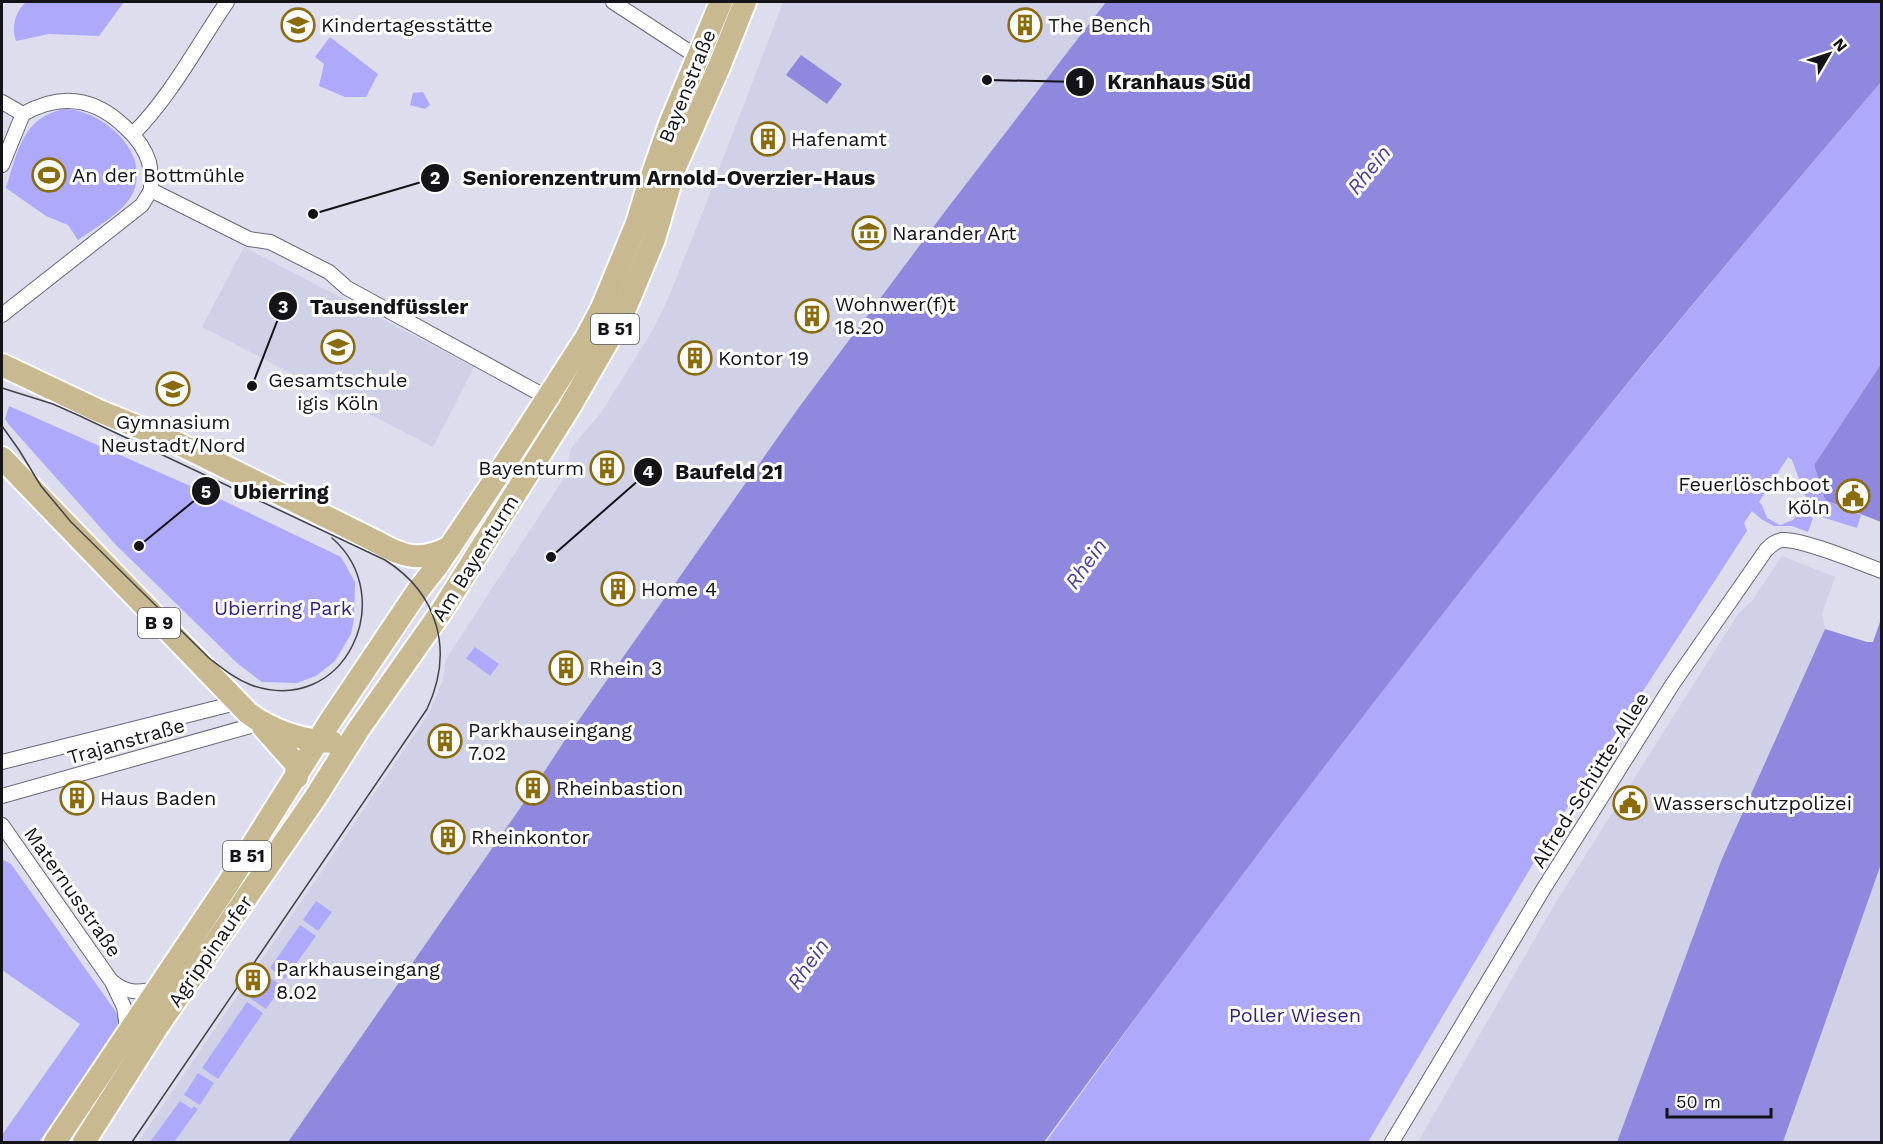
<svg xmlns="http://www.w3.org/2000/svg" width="1883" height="1144" font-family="'Work Sans',sans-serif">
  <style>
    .built { fill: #d0d0e7 }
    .green { fill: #afa9fc }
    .water { fill: #8f88de }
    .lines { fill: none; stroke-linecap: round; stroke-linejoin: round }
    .minor-casing { stroke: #686876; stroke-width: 16 }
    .primary-casing { stroke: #fff; stroke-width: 26 }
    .minor { stroke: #fff; stroke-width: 14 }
    .primary { stroke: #c9b991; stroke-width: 22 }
    .tram { stroke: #42424a; stroke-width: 1.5 }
    .labels { text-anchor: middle; stroke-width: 6; stroke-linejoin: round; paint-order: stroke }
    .shield { fill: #fff; stroke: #5a5a5d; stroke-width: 1.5 }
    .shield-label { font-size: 18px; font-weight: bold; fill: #131318 }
    .poi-label { font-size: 20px; fill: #131318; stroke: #fff; text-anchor: start }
    .street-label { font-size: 20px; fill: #131318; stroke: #fff }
    .park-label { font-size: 20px; fill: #351a7f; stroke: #fff }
    .water-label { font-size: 21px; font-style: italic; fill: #503ea3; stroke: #fff }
    .leader { fill: none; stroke: #131318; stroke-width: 2 }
    .callout-dot { fill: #131318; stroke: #fff; stroke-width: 2 }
    .mark-label { font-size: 18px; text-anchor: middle; font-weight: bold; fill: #fff }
    .callout-label { font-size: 21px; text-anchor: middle; font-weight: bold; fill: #131318; stroke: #fff; stroke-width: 6; stroke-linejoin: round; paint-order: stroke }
  </style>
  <rect width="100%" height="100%" fill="#dddded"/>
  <g class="built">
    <path d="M783,2H1106L946,210L797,410L570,734L525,801L288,1142H138L429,713L443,680L446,659L566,475L571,448L601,413L651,333L667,301L702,214Z"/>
    <path d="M244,247L474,367L433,447L202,327Z"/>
    <path d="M1782,556L1835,577L1822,614L1825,629L1721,861L1617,1142H1418L1556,902L1738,614L1752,601Z"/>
    <path d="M1881,864V1142H1783L1854,939Z"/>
  </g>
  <g class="green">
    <path d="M26,2H124L99,36L49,34L16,41C11,27 15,12 26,2Z"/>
    <path d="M330,37L378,74L366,97H345L319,86L324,64L315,57Z"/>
    <path d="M1881,82V364L1814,465L1825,500L1861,515L1857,528L1812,514L1792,460L1788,457L1759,502L1762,505L1767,518L1780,525L1793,520L1798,511L1813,518L1808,532L1792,526H1774L1761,519L1752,511L1744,523L1747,531L1556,825L1368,1142H1046C1098,1071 1149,999 1201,928C1417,637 1646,356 1881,82Z"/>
    <path d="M423,92L430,105L425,109L410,105L413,93Z"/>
    <path d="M66,109C102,111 150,151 134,191C125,212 96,227 78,240L68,225L46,216L6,188C17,153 23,115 66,109Z"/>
    <path d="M9,406L222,500L341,557L355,582L354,619L351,634L335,661L316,676L297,683L262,682L237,663L115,544L10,426L5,419Z"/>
    <path d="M475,647L499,664L490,676L466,658Z"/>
    <path d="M2,859L11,864L116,1012L121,1025L118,1032L39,1142H2V1135L80,1024L2,970Z"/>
    <path d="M316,901L332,912L318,931L303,920Z"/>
    <path d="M300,925L316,936L285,979L270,968Z"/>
    <path d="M266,975L282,986L266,1009L250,998Z"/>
    <path d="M247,1002L263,1013L218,1079L202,1068Z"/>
    <path d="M198,1073L214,1083L200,1105L184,1095Z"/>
    <path d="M180,1101L192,1109L194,1106L198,1109L174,1142H150Z"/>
  </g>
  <g class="water">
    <path d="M1106,2H1881V82C1771,211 1661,340 1555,473C1378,691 1210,916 1044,1142H288L525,801L569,734L797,410L946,210Z"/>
    <path d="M801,55L842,84L827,104L786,75Z"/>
    <path d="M1881,364V522L1825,500L1814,465Z"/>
    <path d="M1881,619V864L1783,1142H1617L1721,861L1825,629L1867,642H1873Z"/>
  </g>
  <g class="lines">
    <g class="minor-casing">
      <g id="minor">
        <path d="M613,2L702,60"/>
        <path d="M2,102L23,114"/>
        <path d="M23,114C60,93 94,97 125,127C135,136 145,149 149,162C151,171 151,180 151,190"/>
        <path d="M133,134C171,96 197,46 227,2"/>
        <path d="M2,165L23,114"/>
        <path d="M151,190L249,239L270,242L329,272L347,288L548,398"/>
        <path d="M2,315L142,205L151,190"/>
        <path d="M2,762L236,703"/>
        <path d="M2,796L261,723"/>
        <path d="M2,825L112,982L124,1007L128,1034"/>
        <path d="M113,982C127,994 141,993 158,988"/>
        <path d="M1392,1142L1544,888L1591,814L1672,685L1766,550C1771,545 1775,541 1782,540C1801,538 1860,563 1882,571"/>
      </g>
    </g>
    <g class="primary-casing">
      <g id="primary">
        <path d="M2,365L99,411L173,441L377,542C404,558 422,562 450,547"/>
        <path d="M2,458L248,713C272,731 303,741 332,742"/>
        <path d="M263,727L296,764L297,777"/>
        <path d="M55,1142L228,884L329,723L419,589L437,566L488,490L586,338L602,308L637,223L647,190L670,124L721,2"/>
        <path d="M84,1142L157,1027L315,798L358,730L441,612L569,408L622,316L654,239L675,167L719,67L745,2"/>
      </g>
    </g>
    <use href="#minor" class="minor"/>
    <use href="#primary" class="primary"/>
    <g class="tram">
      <path d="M2,388L53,404L80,416L385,560C439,594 454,652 427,709L132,1142"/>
      <path d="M2,426L19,450L41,486L71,522L209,658C222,668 235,679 251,685C345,718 400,597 332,538"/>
    </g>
  </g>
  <defs>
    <g id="school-ring" transform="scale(1.725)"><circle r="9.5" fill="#fff" stroke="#8a6c0c" stroke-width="1.5"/><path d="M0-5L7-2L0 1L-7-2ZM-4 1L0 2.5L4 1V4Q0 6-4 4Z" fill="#8a6c0c"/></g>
    <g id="building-ring" transform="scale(1.725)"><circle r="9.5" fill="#fff" stroke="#8a6c0c" stroke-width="1.5"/><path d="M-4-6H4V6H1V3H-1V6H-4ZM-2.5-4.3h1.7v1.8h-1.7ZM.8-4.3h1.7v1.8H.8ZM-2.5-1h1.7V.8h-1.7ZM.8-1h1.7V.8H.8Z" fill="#8a6c0c"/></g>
    <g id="stadium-ring" transform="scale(1.725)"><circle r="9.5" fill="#fff" stroke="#8a6c0c" stroke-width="1.5"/><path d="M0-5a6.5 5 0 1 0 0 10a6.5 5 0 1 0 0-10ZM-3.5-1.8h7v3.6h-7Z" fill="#8a6c0c"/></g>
    <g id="museum-ring" transform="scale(1.725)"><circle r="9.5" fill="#fff" stroke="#8a6c0c" stroke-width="1.5"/><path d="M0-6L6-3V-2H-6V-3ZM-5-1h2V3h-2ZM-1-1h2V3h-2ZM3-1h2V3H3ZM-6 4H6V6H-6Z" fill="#8a6c0c"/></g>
    <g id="civic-ring" transform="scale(1.725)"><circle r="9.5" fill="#fff" stroke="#8a6c0c" stroke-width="1.5"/><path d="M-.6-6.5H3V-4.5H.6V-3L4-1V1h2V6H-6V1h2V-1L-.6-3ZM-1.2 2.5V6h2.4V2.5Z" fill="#8a6c0c"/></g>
  </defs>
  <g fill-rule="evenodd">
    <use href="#school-ring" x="298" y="25"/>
    <use href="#building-ring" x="1025" y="25"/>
    <use href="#building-ring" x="768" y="139"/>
    <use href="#stadium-ring" x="49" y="175"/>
    <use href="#museum-ring" x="869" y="233"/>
    <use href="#building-ring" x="812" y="316"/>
    <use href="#school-ring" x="338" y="347"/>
    <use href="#building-ring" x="695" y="358"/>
    <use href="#school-ring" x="173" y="389"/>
    <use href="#building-ring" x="607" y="468"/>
    <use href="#civic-ring" x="1853" y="496"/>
    <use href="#building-ring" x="618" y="589"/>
    <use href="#building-ring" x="566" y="668"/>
    <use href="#building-ring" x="445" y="741"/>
    <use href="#building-ring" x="533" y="788"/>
    <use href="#building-ring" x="77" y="798"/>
    <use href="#civic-ring" x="1630" y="803"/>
    <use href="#building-ring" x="448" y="837"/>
    <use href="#building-ring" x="253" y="980"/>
  </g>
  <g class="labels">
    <g class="shield">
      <rect x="591" y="314" width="48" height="30" rx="4.5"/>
      <rect x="138" y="608" width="42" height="30" rx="4.5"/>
      <rect x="223" y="841" width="48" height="30" rx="4.5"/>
    </g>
    <g class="shield-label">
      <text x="615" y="335">B 51</text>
      <text x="159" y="629">B 9</text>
      <text x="247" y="862">B 51</text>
    </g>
    <g class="poi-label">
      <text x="321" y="32">Kindertagesstätte</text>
      <text x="1048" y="32">The Bench</text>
      <text x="791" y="146">Hafenamt</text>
      <text x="72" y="182">An der Bottmühle</text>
      <text x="892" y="240">Narander Art</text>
      <text x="835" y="311">Wohnwer(f)t<tspan x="835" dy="23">18.20</tspan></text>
      <text x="718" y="365">Kontor 19</text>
      <text x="338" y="387" text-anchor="middle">Gesamtschule<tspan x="338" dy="23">igis Köln</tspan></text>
      <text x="173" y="429" text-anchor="middle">Gymnasium<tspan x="173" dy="23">Neustadt/Nord</tspan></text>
      <text x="584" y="475" text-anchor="end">Bayenturm</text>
      <text x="1830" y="491" text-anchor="end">Feuerlöschboot<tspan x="1830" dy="23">Köln</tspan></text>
      <text x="641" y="596">Home 4</text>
      <text x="589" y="675">Rhein 3</text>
      <text x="468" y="737">Parkhauseingang<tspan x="468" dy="23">7.02</tspan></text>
      <text x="556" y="795">Rheinbastion</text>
      <text x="100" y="805">Haus Baden</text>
      <text x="1653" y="810">Wasserschutzpolizei</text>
      <text x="471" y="844">Rheinkontor</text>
      <text x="276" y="976">Parkhauseingang<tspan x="276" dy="23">8.02</tspan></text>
    </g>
    <g class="street-label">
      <text transform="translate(687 86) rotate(-68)" y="7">Bayenstraße</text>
      <text transform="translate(475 558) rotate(-58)" y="7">Am Bayenturm</text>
      <text transform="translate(126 741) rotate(-16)" y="7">Trajanstraße</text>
      <text transform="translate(1590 780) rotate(-58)" y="7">Alfred-Schütte-Allee</text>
      <text transform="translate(73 892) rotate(55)" y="7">Maternusstraße</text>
      <text transform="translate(210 951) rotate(-55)" y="7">Agrippinaufer</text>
    </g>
    <g class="park-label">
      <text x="283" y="615">Ubierring Park</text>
      <text x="1295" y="1022">Poller Wiesen</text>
    </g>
    <g class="water-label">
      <text transform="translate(1369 170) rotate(-51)" y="7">Rhein</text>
      <text transform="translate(1086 564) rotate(-55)" y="7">Rhein</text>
      <text transform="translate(808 964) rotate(-55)" y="7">Rhein</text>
    </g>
  </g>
  <path class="leader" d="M987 80L1080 82M313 214L435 178M252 386L283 306M551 557L648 472M139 546L206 491"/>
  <g class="callout-dot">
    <circle cx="987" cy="80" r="6"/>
    <circle cx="313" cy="214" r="6"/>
    <circle cx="252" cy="386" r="6"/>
    <circle cx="551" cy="557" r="6"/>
    <circle cx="139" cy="546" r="6"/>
    <circle cx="1080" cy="82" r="15"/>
    <circle cx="435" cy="178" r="15"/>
    <circle cx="283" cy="306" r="15"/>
    <circle cx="648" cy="472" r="15"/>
    <circle cx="206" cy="491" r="15"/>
  </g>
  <g class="mark-label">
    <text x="1080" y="88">1</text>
    <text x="435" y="184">2</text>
    <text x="283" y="313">3</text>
    <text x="648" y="478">4</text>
    <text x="206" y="498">5</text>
  </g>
  <g class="callout-label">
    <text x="1179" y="89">Kranhaus Süd</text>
    <text x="669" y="185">Seniorenzentrum Arnold-Overzier-Haus</text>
    <text x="389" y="314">Tausendfüssler</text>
    <text x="729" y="479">Baufeld 21</text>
    <text x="281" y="499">Ubierring</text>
  </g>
  <rect width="1883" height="1144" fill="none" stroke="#131318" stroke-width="6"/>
  <g transform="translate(1829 54) rotate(51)" stroke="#ffffff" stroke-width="4.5" paint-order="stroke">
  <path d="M0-4.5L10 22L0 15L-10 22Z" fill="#131318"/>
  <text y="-9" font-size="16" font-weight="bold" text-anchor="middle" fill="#131318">N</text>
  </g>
  <path d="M1667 1108v9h104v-9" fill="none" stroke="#131318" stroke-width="3"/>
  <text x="1676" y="1108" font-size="18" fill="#131318" stroke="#ffffff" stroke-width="4.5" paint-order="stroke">50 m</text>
</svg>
